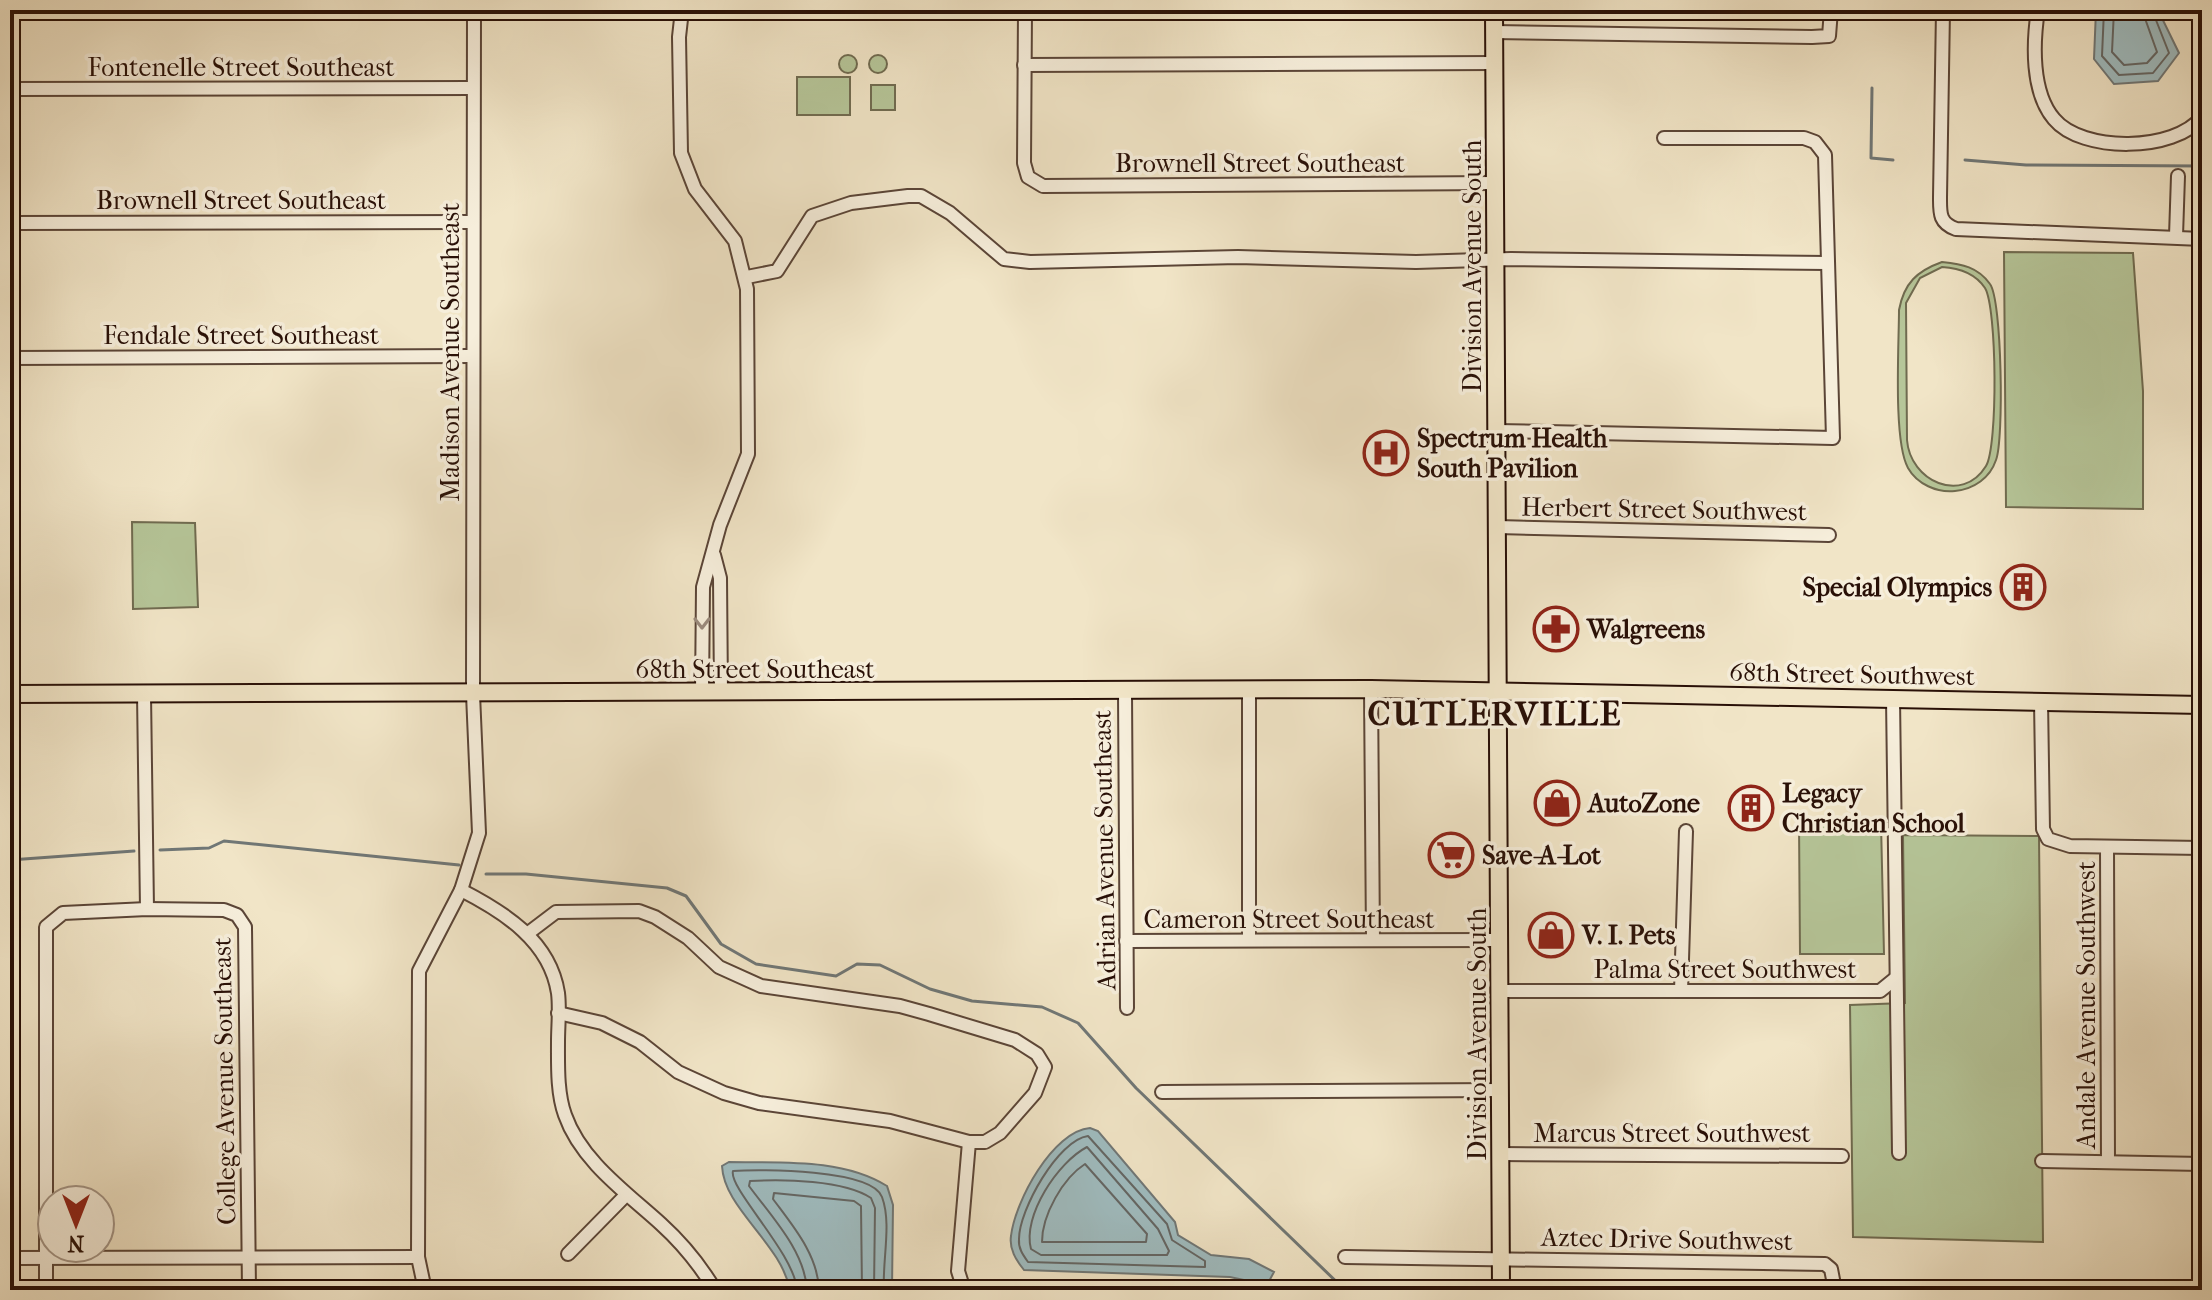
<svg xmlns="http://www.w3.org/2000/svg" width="2212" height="1300" font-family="'IM FELL French Canon',serif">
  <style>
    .green { fill: #b6c699; stroke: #706b50; stroke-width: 2; fill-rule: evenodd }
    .water { fill: #9fbcc0; stroke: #707776; stroke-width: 2 }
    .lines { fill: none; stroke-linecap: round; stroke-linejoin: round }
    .shore { stroke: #646664; stroke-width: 2 }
    .stream { stroke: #707776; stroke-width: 3 }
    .minor-casing { stroke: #5b4537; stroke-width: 16 }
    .major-casing { stroke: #291007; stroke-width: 20 }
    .minor { stroke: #f6eedb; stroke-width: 12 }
    .major { stroke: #f1e5c7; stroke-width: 16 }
    .oneway { stroke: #9a8a7c }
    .labels { text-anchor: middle; stroke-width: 7; stroke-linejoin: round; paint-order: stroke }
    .street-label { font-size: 26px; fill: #291007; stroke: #f6eedb }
    .poi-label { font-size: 26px; font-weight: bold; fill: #291007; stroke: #f6eedb; text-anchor: start }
    .district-label { font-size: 34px; font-weight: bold; letter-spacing: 2px; fill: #291007; stroke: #f6eedb }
  </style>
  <rect width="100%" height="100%" fill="#f1e5c7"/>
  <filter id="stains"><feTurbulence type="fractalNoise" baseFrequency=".0025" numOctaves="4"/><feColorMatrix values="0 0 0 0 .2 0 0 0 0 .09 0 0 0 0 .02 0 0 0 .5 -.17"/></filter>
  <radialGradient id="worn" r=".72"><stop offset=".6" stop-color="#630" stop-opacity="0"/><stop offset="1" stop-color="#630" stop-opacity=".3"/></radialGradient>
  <g class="green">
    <circle cx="848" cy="64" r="9"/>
    <circle cx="878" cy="64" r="9"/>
    <rect x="797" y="77" width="53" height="38"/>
    <rect x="871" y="85" width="24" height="25"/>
    <path d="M2004,252L2133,253L2143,391V509L2006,507Z"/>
    <path d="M1942,262C1962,264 1978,267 1990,284C2002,300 2004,440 1996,460C1990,478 1974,489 1955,491C1937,493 1917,484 1908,468C1893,441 1899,345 1899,310C1904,283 1917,271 1942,262ZM1942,267C1959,268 1975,273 1985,288C1997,308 1998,446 1986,466C1962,505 1910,481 1907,440L1906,303L1920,278Z"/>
    <path d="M132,522L195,523L198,607L133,609Z"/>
    <path d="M1799,822L1881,823L1884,954H1800Z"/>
    <path d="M1903,835L2039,836L2043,1242L1853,1237L1850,1005L1905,1003Z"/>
  </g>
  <g class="water">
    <path d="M2096,10H2158L2179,53L2158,81L2114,84L2094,59Z"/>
    <path d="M1090,1128L1098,1131L1175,1222L1178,1235L1211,1255L1249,1259L1274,1272L1267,1285L1230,1277L1024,1270C1016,1260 1009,1249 1011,1236C1015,1201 1053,1131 1090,1128Z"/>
    <path d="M729,1162C781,1163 842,1158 887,1186L893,1205L892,1290H790C781,1243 724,1209 722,1166Z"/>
  </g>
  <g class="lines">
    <g class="shore">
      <path d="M2104,10L2102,56L2119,75L2153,73L2169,53L2152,10"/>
      <path d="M2114,10L2112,52L2124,65L2147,63L2157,52L2142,10"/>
      <path d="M1088,1136L1167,1224L1172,1240L1205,1261V1267L1028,1262C1023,1255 1018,1248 1019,1239C1019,1210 1058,1140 1088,1136Z"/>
      <path d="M1087,1147L1158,1229L1169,1251L1167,1255H1041L1031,1249C1022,1216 1058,1162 1087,1147Z"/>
      <path d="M1085,1164L1147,1234L1146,1242H1042C1042,1215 1063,1178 1085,1164Z"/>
      <path d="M797,1290C795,1254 728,1188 733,1171C760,1169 872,1169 882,1197C892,1224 882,1261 884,1290"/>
      <path d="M807,1290C805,1251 771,1216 749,1186L750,1181C783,1179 844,1180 871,1198L875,1208L874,1290"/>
      <path d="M819,1290C818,1255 793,1226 773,1199L774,1193L854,1201L861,1206L862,1290"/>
    </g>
    <g class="stream">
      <path d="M1872,88L1871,158L1893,160"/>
      <path d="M1965,160L2026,165L2202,166"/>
      <path d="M160,850L209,848L224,841L459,865"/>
      <path d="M10,860L134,851"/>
      <path d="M486,874H526L667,888L686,896L721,944L756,964L836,976L857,964L880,965L930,989L972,1001L1042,1007L1078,1023L1136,1088L1345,1290"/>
    </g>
    <g class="minor-casing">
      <g id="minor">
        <path d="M682,10L679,37L681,153L695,189L735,241L747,289L748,454L720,525L703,587L702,693"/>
        <path d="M1025,10L1024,163L1028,177L1043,186L1495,183"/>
        <path d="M1943,10L1940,197C1940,213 1939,223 1956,229L2202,239"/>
        <path d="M2038,10C2033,43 2031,92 2054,119C2082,153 2175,152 2202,117"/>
        <path d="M1494,32L1812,37L1829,36L1831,10"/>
        <path d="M1024,65L1494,63"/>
        <path d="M10,89L473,88"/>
        <path d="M10,223L472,222"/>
        <path d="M2176,236L2178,176"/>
        <path d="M747,277L777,271L812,216L851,203L908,196H921L950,213L1004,259L1030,262L1238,257L1416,262L1511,259L1827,263"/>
        <path d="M10,358L472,356"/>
        <path d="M1497,431L1833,438L1825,155L1815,142L1804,138H1664"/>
        <path d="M1498,527L1829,535"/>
        <path d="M714,555L720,578L721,693"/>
        <path d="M1371,689L1373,940"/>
        <path d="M1125,691L1127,1008"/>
        <path d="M1249,691V940"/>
        <path d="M144,694L147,909"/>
        <path d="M1893,698L1899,1153"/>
        <path d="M2041,701L2043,829L2048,839L2070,846L2202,848"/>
        <path d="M2107,847L2108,1162"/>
        <path d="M461,890C504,912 550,941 558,993C560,1009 558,1026 558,1042C558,1065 557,1093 565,1115C581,1161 627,1193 661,1224C683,1244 700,1265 715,1290"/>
        <path d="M527,934L556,912L639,911L655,917L688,938L719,967L761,986L900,1006L929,1014L1015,1040L1037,1054L1045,1067L1035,1093L1000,1133L985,1142H969L890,1121L759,1103L724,1093L678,1072L640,1042L602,1023L558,1013"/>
        <path d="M1126,941L1500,940"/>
        <path d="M1501,991H1880L1896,978"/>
        <path d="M1681,991L1686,831"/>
        <path d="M1162,1092L1501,1090"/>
        <path d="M1501,1154L1842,1156"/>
        <path d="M2042,1161L2202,1164"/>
        <path d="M568,1254L626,1195"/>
        <path d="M1345,1257L1825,1264L1831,1269L1835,1290"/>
        <path d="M10,1258L418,1257"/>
        <path d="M46,1290V927L63,913L147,909L224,910L237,915L245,927L249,1290"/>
        <path d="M425,1290L418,1257L419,971L461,890L479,833L473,694L474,10"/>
        <path d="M964,1290L958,1271L969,1142"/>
      </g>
    </g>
    <g class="major-casing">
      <g id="major">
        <path d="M1494,10L1501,1290"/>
        <path d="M10,694L1371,689L2202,705"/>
      </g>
    </g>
    <use href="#minor" class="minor"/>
    <use href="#major" class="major"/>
  </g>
  <defs><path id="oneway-chevron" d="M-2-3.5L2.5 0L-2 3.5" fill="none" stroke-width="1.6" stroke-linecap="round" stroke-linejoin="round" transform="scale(2)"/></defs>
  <use class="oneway" href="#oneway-chevron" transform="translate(702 623) rotate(90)"/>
  <defs>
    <g id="hospital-ring" transform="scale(2.3)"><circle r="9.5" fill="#f6eedb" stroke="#8f2418" stroke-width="1.5"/><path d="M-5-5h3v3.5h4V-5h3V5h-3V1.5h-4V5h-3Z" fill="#8f2418"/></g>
    <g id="building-ring" transform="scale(2.3)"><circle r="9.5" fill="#f6eedb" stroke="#8f2418" stroke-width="1.5"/><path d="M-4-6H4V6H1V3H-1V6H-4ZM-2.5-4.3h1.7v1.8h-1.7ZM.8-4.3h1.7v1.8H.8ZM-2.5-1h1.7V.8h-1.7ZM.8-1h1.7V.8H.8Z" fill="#8f2418"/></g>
    <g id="pharmacy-ring" transform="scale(2.3)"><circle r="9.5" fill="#f6eedb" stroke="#8f2418" stroke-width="1.5"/><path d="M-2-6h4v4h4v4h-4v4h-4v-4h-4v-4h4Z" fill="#8f2418"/></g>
    <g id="shop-ring" transform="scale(2.3)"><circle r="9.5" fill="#f6eedb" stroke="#8f2418" stroke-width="1.5"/><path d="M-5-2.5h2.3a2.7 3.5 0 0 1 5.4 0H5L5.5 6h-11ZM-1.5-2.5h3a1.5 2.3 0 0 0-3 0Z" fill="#8f2418"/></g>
    <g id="supermarket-ring" transform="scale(2.3)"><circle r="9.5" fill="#f6eedb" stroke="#8f2418" stroke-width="1.5"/><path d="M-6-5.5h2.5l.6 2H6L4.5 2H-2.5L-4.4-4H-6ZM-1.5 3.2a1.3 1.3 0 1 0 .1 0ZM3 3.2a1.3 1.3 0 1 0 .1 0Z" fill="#8f2418"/></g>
  </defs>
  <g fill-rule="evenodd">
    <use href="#hospital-ring" x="1386" y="453"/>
    <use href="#building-ring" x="2023" y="587"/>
    <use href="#pharmacy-ring" x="1556" y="629"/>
    <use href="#shop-ring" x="1557" y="803"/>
    <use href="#building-ring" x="1751" y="808"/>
    <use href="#supermarket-ring" x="1451" y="855"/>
    <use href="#shop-ring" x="1551" y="935"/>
  </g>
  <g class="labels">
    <g class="street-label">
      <text x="241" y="76">Fontenelle Street Southeast</text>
      <text x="1260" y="172">Brownell Street Southeast</text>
      <text x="241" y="209">Brownell Street Southeast</text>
      <text transform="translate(1472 266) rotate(-90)" y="9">Division Avenue South</text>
      <text x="241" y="344">Fendale Street Southeast</text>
      <text transform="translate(450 352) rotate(-90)" y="9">Madison Avenue Southeast</text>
      <text transform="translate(1664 509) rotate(1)" y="9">Herbert Street Southwest</text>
      <text x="755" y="678">68th Street Southeast</text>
      <text transform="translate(1852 674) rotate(1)" y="9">68th Street Southwest</text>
      <text transform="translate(1104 850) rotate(-91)" y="9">Adrian Avenue Southeast</text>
      <text x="1289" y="928">Cameron Street Southeast</text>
      <text x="1725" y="978">Palma Street Southwest</text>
      <text transform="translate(2086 1005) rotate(-90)" y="9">Andale Avenue Southwest</text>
      <text transform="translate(1477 1034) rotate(-90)" y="9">Division Avenue South</text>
      <text transform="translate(224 1081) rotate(-91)" y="9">College Avenue Southeast</text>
      <text x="1672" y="1142">Marcus Street Southwest</text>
      <text transform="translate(1667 1239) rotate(1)" y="9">Aztec Drive Southwest</text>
    </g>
    <g class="poi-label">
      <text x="1417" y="447">Spectrum Health<tspan x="1417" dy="30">South Pavilion</tspan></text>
      <text x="1992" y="596" text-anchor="end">Special Olympics</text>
      <text x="1587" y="638">Walgreens</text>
      <text x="1782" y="802">Legacy<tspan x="1782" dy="30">Christian School</tspan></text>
      <text x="1588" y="812">AutoZone</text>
      <text x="1482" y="864">Save-A-Lot</text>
      <text x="1582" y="944">V. I. Pets</text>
    </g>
    <g class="district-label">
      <text x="1495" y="725">CUTLERVILLE</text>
    </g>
  </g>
  <rect width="2212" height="1300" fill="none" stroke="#f1e5c7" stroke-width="40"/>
  <rect x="12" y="12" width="2188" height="1276" fill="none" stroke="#291007" stroke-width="4"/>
  <rect x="20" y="20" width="2172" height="1260" fill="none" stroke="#291007" stroke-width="2"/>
  <g transform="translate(76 1224) rotate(180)"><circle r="38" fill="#f6eedb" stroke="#a49586" stroke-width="2"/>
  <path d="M0-6L14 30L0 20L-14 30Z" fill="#8f2418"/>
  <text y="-12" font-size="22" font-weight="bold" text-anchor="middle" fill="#291007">N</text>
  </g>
  <rect width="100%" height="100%" filter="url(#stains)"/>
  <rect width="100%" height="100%" fill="url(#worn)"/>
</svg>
